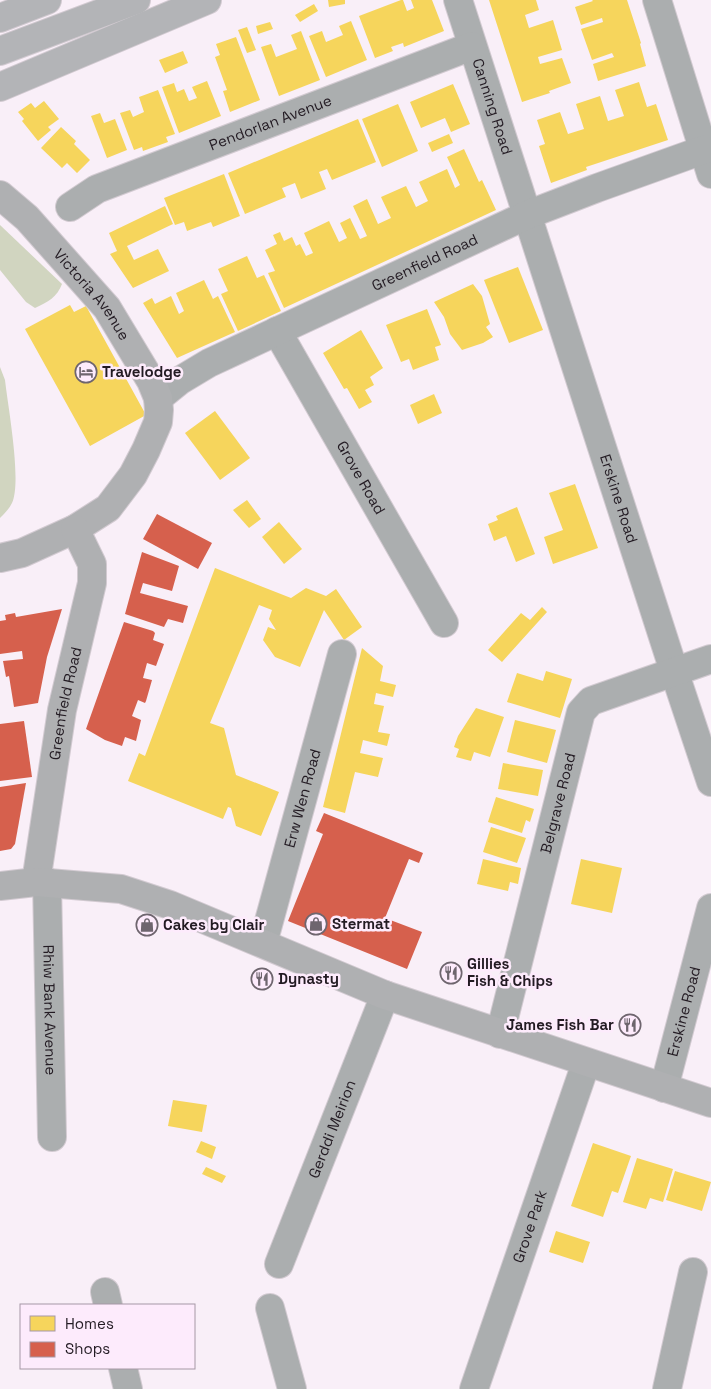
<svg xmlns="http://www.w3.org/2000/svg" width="711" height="1389" font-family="'Space Grotesk',sans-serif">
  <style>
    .forest { fill: #d1d5c0 }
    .homes { fill: #f6d55c }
    .shops { fill: #d6604d }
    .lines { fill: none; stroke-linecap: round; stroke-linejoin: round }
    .minor-casing { stroke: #d2cad1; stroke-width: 30 }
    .major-casing { stroke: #d2cad1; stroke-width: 30 }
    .highway-casing { stroke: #d2cad1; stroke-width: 30 }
    .minor { stroke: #abaeaf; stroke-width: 28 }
    .major { stroke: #afb0b2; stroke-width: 28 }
    .highway { stroke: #b3b4b7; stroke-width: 28 }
    .labels { text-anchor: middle; stroke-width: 5; stroke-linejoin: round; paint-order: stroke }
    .street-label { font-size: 15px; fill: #231b23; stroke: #fdebfc }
    .poi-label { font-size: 15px; font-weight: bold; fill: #231b23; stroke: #fdebfc; text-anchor: start }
  </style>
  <rect width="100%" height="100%" fill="#f9eff8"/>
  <g class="forest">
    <path d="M0,225L62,284C57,297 48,302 35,308L26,302L0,270Z"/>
    <path d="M0,367L5,380C8,407 22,482 12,503C9,509 5,513 0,518Z"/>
  </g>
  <g class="homes">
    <path d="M328,0H345V4L329,7Z"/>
    <path d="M401,0H403L407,11L414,8L411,0H432L444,31L404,47L403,43L391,47L393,51L375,58L359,16Z"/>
    <path d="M489,0H536L539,10L525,15L529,28L553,20L562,50L538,57L540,64L562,58L571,83L549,91L550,93L522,102Z"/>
    <path d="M592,0H627L641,43L640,44L646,66L598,81L593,64L614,57L612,53L592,60L581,29L603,22L602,18L581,25L575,7L593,1Z"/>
    <path d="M314,4L318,11L300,22L295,15Z"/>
    <path d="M351,21L367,60L326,77L309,36L322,31L326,42L343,35L339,26Z"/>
    <path d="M270,22L273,29L258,34L256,26Z"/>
    <path d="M247,27L256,50L247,53L238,30Z"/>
    <path d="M301,31L320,80L279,96L261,47L271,44L276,57L297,49L291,35Z"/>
    <path d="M236,37L260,100L230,112L223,91L227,90L215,57L220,55L216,44Z"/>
    <path d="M183,51L188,63L165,73L159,60Z"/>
    <path d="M207,81L221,116L179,133L162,87L174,83L177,92L184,89L189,101L197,98L192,87Z"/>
    <path d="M639,82L647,107L656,104L668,140L586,167L587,170L551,183L539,146L545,144L537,120L560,112L568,134L584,129L576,104L600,96L608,121L624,116L615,90Z"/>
    <path d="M453,84L470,124L451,132L445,118L421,128L410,102Z"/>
    <path d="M158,90L175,134L166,137L168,142L143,151L142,147L134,150L120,113L130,110L133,117L144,112L139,97Z"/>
    <path d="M44,101L59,119L48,127L51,130L38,141L22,121L24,119L18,112L31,103L35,108Z"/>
    <path d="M398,104L418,151L382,167L362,119Z"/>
    <path d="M100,113L104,123L115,119L127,150L107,158L91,116Z"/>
    <path d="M358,119L376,162L332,180L327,169L319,172L326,189L301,199L295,183L282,188L286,197L245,214L228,173Z"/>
    <path d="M61,127L76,141L74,144L90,160L77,173L67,163L62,168L41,148Z"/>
    <path d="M449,134L453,143L432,152L428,143Z"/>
    <path d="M464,149L479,182L482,180L496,210L284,308L268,273L275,271L265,250L277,244L273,235L280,232L284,241L292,237L296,246L300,244L306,256L313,253L304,233L329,221L339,242L347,238L340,223L350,218L360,239L367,236L353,206L367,199L378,224L391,218L381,197L406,186L416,207L428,201L419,182L447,169L455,188L460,185L447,157Z"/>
    <path d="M224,174L240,216L213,227L211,222L187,231L184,222L175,225L164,198Z"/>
    <path d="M165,206L173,224L127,246L134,260L158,249L169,271L133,288L110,254L117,251L109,233Z"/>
    <path d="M247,256L257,278L264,275L281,311L238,331L221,294L228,291L218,269Z"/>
    <path d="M518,267L543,330L509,343L484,280Z"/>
    <path d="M204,280L213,299L218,296L235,332L177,358L143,303L152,298L155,304L171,296L179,314L184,311L176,293Z"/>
    <path d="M473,284L482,296L490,324L486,327L493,337L483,343L462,350L450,334L444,317L434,302Z"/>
    <path d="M70,305L74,312L86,306L146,415L90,446L25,329Z"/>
    <path d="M427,309L441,345L435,347L439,360L413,370L409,359L401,362L386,325Z"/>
    <path d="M361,330L383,368L370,377L374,385L365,390L372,402L359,409L347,388L344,389L323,353Z"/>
    <path d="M434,394L442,413L418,424L410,405Z"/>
    <path d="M215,411L250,458L220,480L185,433Z"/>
    <path d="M575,484L598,548L553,564L544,537L563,530L549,493Z"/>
    <path d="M247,500L261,519L249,528L233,510Z"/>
    <path d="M517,507L535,554L516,562L506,536L494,541L488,524L498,520L496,516Z"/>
    <path d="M279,522L302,549L284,564L262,537Z"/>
    <path d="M215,568L291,598L306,588L326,596L336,589L362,627L344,640L324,610L300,667L275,657L263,640L268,627L276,630L269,619L272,610L259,605L210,723L224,728L236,775L279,792L261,836L236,826L231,808L228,807L223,819L128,781L139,753L145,756Z"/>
    <path d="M542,607L547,612L502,662L488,650L521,613L530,620Z"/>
    <path d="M362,648L383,666L380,681L396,685L393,697L376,693L374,704L384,706L378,732L390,734L387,746L363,740L360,753L383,758L378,777L355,772L345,813L323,807Z"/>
    <path d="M546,671L572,679L560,718L507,702L517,673L543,681Z"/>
    <path d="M476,708L504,717L490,757L474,752L471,761L456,757L459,749L454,747L458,736Z"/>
    <path d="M515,720L556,730L547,763L507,752Z"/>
    <path d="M503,763L543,770L538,796L498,789Z"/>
    <path d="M496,797L534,809L530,822L526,820L522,833L488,822Z"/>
    <path d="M491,827L526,838L517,863L483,852Z"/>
    <path d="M483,859L521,868L518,884L510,882L508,891L477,884Z"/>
    <path d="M581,859L622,868L612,913L571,904Z"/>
    <path d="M173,1100L207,1105L202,1132L168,1126Z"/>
    <path d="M201,1141L216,1147L212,1159L196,1152Z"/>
    <path d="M593,1143L631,1156L618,1193L612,1191L603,1217L571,1206Z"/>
    <path d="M637,1158L673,1169L663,1202L650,1198L646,1209L623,1202Z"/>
    <path d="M206,1167L226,1176L222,1183L202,1174Z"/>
    <path d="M675,1171L711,1182L702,1211L666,1200Z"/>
    <path d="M556,1231L590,1242L583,1263L549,1252Z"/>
  </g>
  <g class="shops">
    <path d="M157,514L212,543L198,569L143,539Z"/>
    <path d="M142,552L179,566L172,591L143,583L140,593L188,606L183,623L168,619L164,627L125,614Z"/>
    <path d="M62,609L47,657L38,703L14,707L9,676L6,677L3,661L23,659L22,651L0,654V621L6,620L5,615L15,613L16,617Z"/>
    <path d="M124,622L153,631L155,633L153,640L164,644L156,666L147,663L143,678L152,680L146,701L145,703L138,700L132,716L141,720L136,741L125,737L122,746L105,740L86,729Z"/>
    <path d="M24,721L32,777L0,781V724Z"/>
    <path d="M26,783L15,844L11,849L0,851V787Z"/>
    <path d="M324,813L423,853L419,863L409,859L385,918L422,932L407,969L288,921L323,834L316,831Z"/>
  </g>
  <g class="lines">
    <g class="minor-casing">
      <g id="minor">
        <path id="s1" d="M458,0L674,671L711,782"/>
        <path d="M657,0L711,174"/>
        <path id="s2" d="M70,207L97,189L472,46"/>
        <path id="s3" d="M277,331L444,623"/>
        <path id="s4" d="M158,398L179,381L209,363L527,215L597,188L703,150L711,148"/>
        <path id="s5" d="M47,882L52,1137"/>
        <path id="s6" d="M263,943L342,654"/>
        <path id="s7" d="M500,1034L581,712L591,701L711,659"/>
        <path id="s8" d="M664,1088L711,908"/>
        <path id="s9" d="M279,1264L385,995"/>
        <path d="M105,1292L108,1305"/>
        <path d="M270,1308L292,1389"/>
        <path d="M123,1368L128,1389"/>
        <path id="s10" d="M474,1389L586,1063"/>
        <path d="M667,1389L693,1272"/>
      </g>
    </g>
    <g class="major-casing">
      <g id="major">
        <path id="s11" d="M0,195L27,218L107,308L151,381L158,398L159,410L158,422L146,450L133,475L108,508L75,529L22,553L0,558"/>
        <path id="s12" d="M36,882L62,710L92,583V564L75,529"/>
        <path d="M0,886L36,882L121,889L170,905L385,995L711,1103"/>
      </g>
    </g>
    <g class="highway-casing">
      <g id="highway">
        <path d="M0,18L47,0"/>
        <path d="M0,51L136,0"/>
        <path d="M0,87L207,0"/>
      </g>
    </g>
    <use href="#minor" class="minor"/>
    <use href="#major" class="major"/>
    <use href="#highway" class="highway"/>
  </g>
  <defs>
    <g id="hotel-ring" transform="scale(1.125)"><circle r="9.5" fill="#fdebfc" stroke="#6e656e" stroke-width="1.5"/><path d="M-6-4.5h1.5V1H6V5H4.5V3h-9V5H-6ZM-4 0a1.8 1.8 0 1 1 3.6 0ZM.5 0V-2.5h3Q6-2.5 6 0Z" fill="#6e656e"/></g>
    <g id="shop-ring" transform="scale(1.125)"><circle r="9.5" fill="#fdebfc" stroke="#6e656e" stroke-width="1.5"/><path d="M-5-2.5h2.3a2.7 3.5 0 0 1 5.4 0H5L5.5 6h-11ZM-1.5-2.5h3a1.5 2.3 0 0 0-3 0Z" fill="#6e656e"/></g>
    <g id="restaurant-ring" transform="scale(1.125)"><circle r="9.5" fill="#fdebfc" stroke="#6e656e" stroke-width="1.5"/><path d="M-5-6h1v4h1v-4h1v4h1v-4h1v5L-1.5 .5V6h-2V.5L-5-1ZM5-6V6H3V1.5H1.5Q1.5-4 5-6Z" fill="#6e656e"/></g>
  </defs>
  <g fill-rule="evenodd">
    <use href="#hotel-ring" x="86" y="372"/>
    <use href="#shop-ring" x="316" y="924"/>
    <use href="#shop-ring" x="147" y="925"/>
    <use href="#restaurant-ring" x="451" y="973"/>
    <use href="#restaurant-ring" x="262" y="979"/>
    <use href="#restaurant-ring" x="630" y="1025"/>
  </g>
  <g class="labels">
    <g class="street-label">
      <text dy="5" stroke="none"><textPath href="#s1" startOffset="112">Canning Road</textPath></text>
      <text dy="5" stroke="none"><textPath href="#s2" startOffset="218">Pendorlan Avenue</textPath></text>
      <text dy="5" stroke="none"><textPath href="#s4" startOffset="300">Greenfield Road</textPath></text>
      <text dy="5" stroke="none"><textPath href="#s11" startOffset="136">Victoria Avenue</textPath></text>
      <text dy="5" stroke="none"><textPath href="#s3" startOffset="169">Grove Road</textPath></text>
      <text dy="5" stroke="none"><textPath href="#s1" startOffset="524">Erskine Road</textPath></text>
      <text dy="5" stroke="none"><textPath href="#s12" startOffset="181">Greenfield Road</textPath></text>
      <text dy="5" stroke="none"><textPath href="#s6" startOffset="150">Erw Wen Road</textPath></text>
      <text dy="5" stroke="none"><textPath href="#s7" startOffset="238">Belgrave Road</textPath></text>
      <text dy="5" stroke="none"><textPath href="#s5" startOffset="128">Rhiw Bank Avenue</textPath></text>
      <text dy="5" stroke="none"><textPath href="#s8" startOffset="79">Erskine Road</textPath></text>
      <text dy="5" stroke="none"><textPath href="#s9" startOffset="145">Gerddi Meirion</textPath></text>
      <text dy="5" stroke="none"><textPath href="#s10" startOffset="172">Grove Park</textPath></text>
    </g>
    <g class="poi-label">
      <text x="102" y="377">Travelodge</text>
      <text x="332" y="929">Stermat</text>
      <text x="163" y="930">Cakes by Clair</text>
      <text x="467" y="969">Gillies<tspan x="467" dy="17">Fish &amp; Chips</tspan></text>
      <text x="278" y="984">Dynasty</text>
      <text x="614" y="1030" text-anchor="end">James Fish Bar</text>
    </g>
  </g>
  <rect x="20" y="1304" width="175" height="65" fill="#fdebfc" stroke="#a698a5"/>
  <rect x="30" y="1316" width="25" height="15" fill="#f6d55c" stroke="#a698a5"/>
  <text x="65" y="1329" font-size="15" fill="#231b23">Homes</text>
  <rect x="30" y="1342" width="25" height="15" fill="#d6604d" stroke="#a698a5"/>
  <text x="65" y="1354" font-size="15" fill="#231b23">Shops</text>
</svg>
